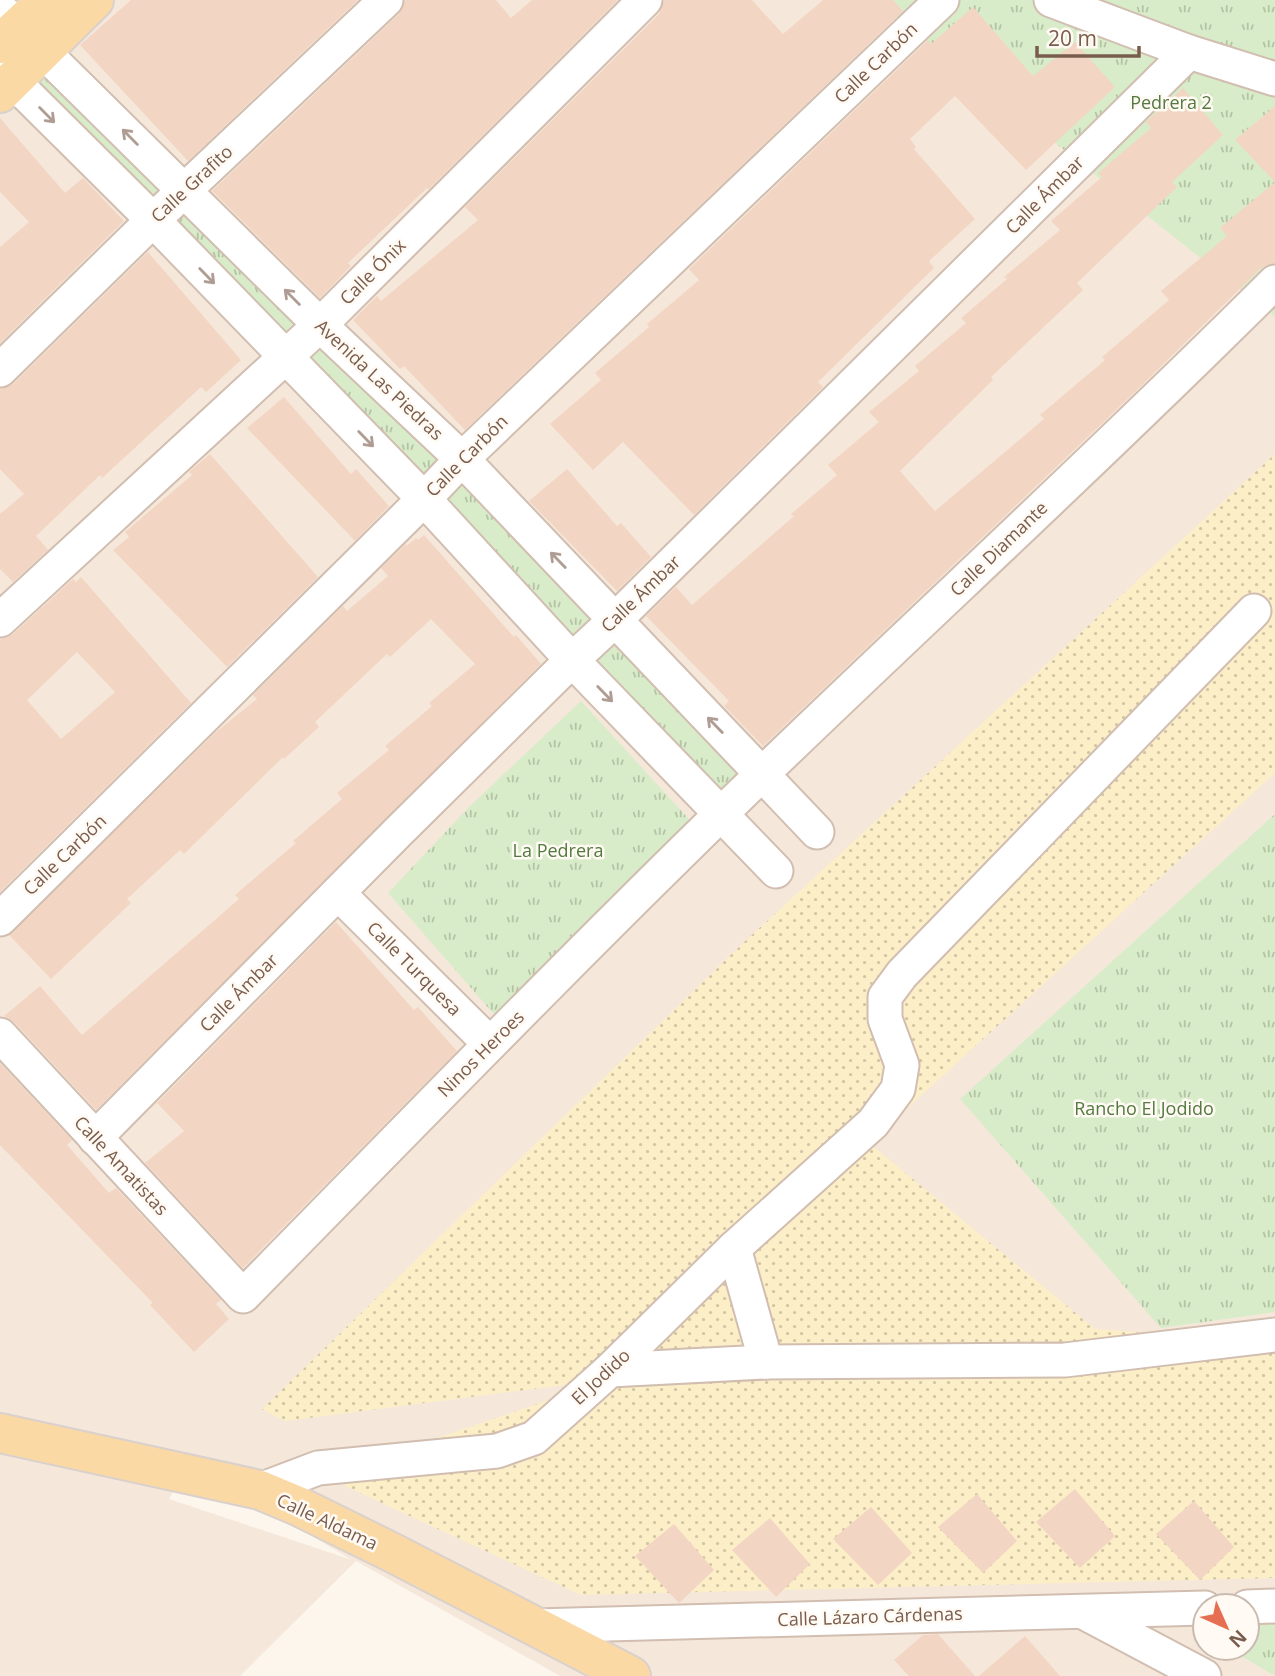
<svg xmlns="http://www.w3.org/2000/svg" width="1275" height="1676" font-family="'Open Sans',sans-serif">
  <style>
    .residential { fill: #f5e8da; fill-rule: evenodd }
    .sand { fill: url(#sand-dots) }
    .park { fill: url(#park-tufts) }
    .building { fill: #f3d5c3; fill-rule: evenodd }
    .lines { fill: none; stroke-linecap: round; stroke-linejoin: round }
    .minor-casing { stroke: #d1beb0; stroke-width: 37 }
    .major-casing { stroke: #dad1cd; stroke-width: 42 }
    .minor { stroke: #fff; stroke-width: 33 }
    .major { stroke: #fbd9a5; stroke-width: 38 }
    .oneway { stroke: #af9d94 }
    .labels { text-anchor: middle; stroke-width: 5; stroke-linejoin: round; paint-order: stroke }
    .street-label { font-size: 18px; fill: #7a5c4d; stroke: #fffaf3 }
    .park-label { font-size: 18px; fill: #537a41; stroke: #fffaf3 }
  </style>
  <defs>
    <pattern id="sand-dots" width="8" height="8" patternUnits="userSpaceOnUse" patternTransform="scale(1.75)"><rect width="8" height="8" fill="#fcefc7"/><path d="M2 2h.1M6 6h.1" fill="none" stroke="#d1c5a4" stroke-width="1.8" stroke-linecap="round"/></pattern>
    <pattern id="park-tufts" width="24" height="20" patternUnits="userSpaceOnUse" patternTransform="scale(1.75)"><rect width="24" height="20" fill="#d8ecc9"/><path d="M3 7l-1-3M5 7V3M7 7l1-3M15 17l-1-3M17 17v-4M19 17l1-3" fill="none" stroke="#b4c2a5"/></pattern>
  </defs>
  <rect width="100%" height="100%" fill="#fdf6ec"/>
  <path class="residential" d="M0,0H1275V1676H560L356,1561L240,1676H0ZM186,1466L230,1487L352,1560L169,1499ZM1205,1606H1247V1648H1205Z"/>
  <path class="sand" d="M1275,454V773L869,1143L1095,1329L1275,1342V1578L581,1595L345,1486L346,1469L611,1379L285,1421L262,1409L741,945Z"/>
  <g class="park">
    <path d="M875,0H1275V317Z"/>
    <path d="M53,66L761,784L735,811L39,82Z"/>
    <path d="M581,701L707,839L506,1028L388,893L468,808Z"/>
    <path d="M1275,814V1312L1161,1328L960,1099Z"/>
    <path d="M1247,1616H1275V1676L1228,1648H1247Z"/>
  </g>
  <g class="building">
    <path d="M131,0H358L188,161L80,45Z"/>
    <path d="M405,0H496L511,18L532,0H618L428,190L427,188L348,263L351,266L320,298L212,191L399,14Z"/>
    <path d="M664,0H752L783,34L823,0H893L903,11L465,430L404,366L400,369L353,320L377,296L381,301L478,220L465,207L659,14Z"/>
    <path d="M973,7L1033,76L1075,42L1115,87L1026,170L955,96L910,139L916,147L914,149L975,219L929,261L934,268L818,382L823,387L694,515L623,442L593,470L550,424L601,380L595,373L649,327L647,324L699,280L689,269L928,40L931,44Z"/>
    <path d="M1183,88L1223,135L1172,182L1177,187L1077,283L1083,290L991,377L993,380L900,471L935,511L1044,419L1040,415L1105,360L1102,357L1169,300L1161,291L1227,236L1220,228L1275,182L1235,140L1275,106V263L1261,268L1134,393L763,746L724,706L729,701L646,616L676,587L692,605L794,516L791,514L837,475L828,465L879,422L869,412L919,371L915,366L966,323L961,318L1007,279L1004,277L1060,230L1051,221L1102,177L1098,173L1151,128L1146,122Z"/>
    <path d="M0,118L65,193L83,178L124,221L0,343V247L29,222L0,192Z"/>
    <path d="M148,252L241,360L206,392L201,387L102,478L100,475L36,536L48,550L13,582L0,569V514L24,494L0,469V389L13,384Z"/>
    <path d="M284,397L351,474L356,469L389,506L355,541L247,428Z"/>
    <path d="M210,454L318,577L227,667L113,550L129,537L125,532L192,475L189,472Z"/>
    <path d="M567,469L617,526L621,523L651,557L617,591L529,501Z"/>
    <path d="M424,535L514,637L516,635L541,664L96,1110L14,1022L4,1016L40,986L82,1035L239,899L235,895L296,843L293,841L342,799L337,793L389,750L385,746L432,706L429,703L475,664L431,619L390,657L387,654L315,722L319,727L284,759L283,757L184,854L180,850L127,899L131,903L51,979L9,935L216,732L257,699L253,695L343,606L347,611L388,576L381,568L406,544L407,546L416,538L418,540Z"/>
    <path d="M81,577L191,703L0,892V639L13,634L73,579L76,582ZM77,652L115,692L61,739L27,700Z"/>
    <path d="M336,922L414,1010L418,1007L457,1051L243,1268L145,1163L184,1131L157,1103Z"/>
    <path d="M0,1063L72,1140L67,1145L109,1193L116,1188L221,1300L216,1304L229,1319L194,1352L150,1305L153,1303L0,1145Z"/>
    <path d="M1075,1489L1115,1536L1080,1568L1036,1522Z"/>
    <path d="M977,1494L1017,1541L983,1573L938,1527Z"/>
    <path d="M1194,1501L1234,1547L1200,1580L1156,1534Z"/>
    <path d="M871,1507L912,1553L878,1585L833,1539Z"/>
    <path d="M770,1518L810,1564L776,1597L732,1550Z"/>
    <path d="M674,1524L714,1570L679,1603L635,1556Z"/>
    <path d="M938,1634L975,1676H909L894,1660L923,1635Z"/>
    <path d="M1025,1636L1060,1676H979Z"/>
  </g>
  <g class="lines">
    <g class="minor-casing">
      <g id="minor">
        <path d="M1051,0L1189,52L1275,79"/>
        <path d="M0,9L320,325L462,459L817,832"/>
        <path d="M0,65L13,81L153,220L424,499L572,660L776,871"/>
        <path d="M0,370L153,220L386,0"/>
        <path d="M0,620L320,325L645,0"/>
        <path d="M338,893L490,1044"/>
        <path d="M0,919L424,499L462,459L942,0"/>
        <path d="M0,1035L243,1296C415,1121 585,945 761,775C932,610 1107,450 1275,282"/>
        <path d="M95,1138L398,832L572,660L615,620L1189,52"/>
        <path d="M734,1248L766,1362"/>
        <path d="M610,1370L766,1362L1065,1360L1275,1335"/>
        <path d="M260,1490L318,1468L497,1451L534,1438L610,1370L734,1248L873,1123L898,1089L902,1065L885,1019V997L902,974L1254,611"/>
        <path d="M1247,1607L1275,1606"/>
        <path d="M1085,1613L1204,1676"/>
        <path d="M535,1626L1205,1608"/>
      </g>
    </g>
    <g class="major-casing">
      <g id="major">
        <path d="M0,44L47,0"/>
        <path d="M0,93L94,0"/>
        <path d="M0,1433L260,1490L298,1506L393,1553L631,1676"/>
      </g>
    </g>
    <use href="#minor" class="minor"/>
    <use href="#major" class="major"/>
  </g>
  <defs><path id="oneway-shaft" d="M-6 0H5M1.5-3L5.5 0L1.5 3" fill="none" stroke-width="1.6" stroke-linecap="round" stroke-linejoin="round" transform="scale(1.75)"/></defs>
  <g class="oneway">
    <use href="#oneway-shaft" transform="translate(47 115) rotate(45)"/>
    <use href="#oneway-shaft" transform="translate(130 137) rotate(-135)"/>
    <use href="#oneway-shaft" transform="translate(207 276) rotate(46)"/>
    <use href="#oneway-shaft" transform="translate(292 297) rotate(-135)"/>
    <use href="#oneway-shaft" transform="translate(366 439) rotate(46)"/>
    <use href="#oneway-shaft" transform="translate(558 560) rotate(-134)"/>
    <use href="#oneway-shaft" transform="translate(605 694) rotate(46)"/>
    <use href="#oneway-shaft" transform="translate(715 725) rotate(-134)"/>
  </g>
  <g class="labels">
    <g class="street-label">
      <text transform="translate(876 63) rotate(-44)" y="6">Calle Carbón</text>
      <text transform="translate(192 184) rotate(-43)" y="6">Calle Grafito</text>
      <text transform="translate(1045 195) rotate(-45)" y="6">Calle Ámbar</text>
      <text transform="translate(373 272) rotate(-45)" y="6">Calle Ónix</text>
      <text transform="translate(379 380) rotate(43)" y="6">Avenida Las Piedras</text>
      <text transform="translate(467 456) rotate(-45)" y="6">Calle Carbón</text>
      <text transform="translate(999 549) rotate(-44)" y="6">Calle Diamante</text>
      <text transform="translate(641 594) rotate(-44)" y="6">Calle Ámbar</text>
      <text transform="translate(65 855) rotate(-44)" y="6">Calle Carbón</text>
      <text transform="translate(414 969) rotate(45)" y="6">Calle Turquesa</text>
      <text transform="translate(239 993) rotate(-45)" y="6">Calle Ámbar</text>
      <text transform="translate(481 1054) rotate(-45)" y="6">Ninos Heroes</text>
      <text transform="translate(121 1166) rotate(47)" y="6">Calle Amatistas</text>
      <text transform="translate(601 1377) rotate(-43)" y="6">El Jodido</text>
      <text transform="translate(327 1522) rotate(25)" y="6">Calle Aldama</text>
      <text transform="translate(870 1617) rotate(-2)" y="6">Calle Lázaro Cárdenas</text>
    </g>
    <g class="park-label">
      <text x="1171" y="109">Pedrera 2</text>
      <text x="558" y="857">La Pedrera</text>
      <text x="1144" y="1115">Rancho El Jodido</text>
    </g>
  </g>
  <g transform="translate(1226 1627) rotate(135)"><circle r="33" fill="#fffaf3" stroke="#cabbb1" stroke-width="2"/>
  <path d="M0-5L12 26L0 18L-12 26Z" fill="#e76f51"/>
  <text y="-10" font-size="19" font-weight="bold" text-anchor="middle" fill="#7a5c4d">N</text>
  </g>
  <path d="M1037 46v10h102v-10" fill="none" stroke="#7a5c4d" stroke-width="3.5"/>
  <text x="1048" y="46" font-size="21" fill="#7a5c4d" stroke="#fffaf3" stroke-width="5" paint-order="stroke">20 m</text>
</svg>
